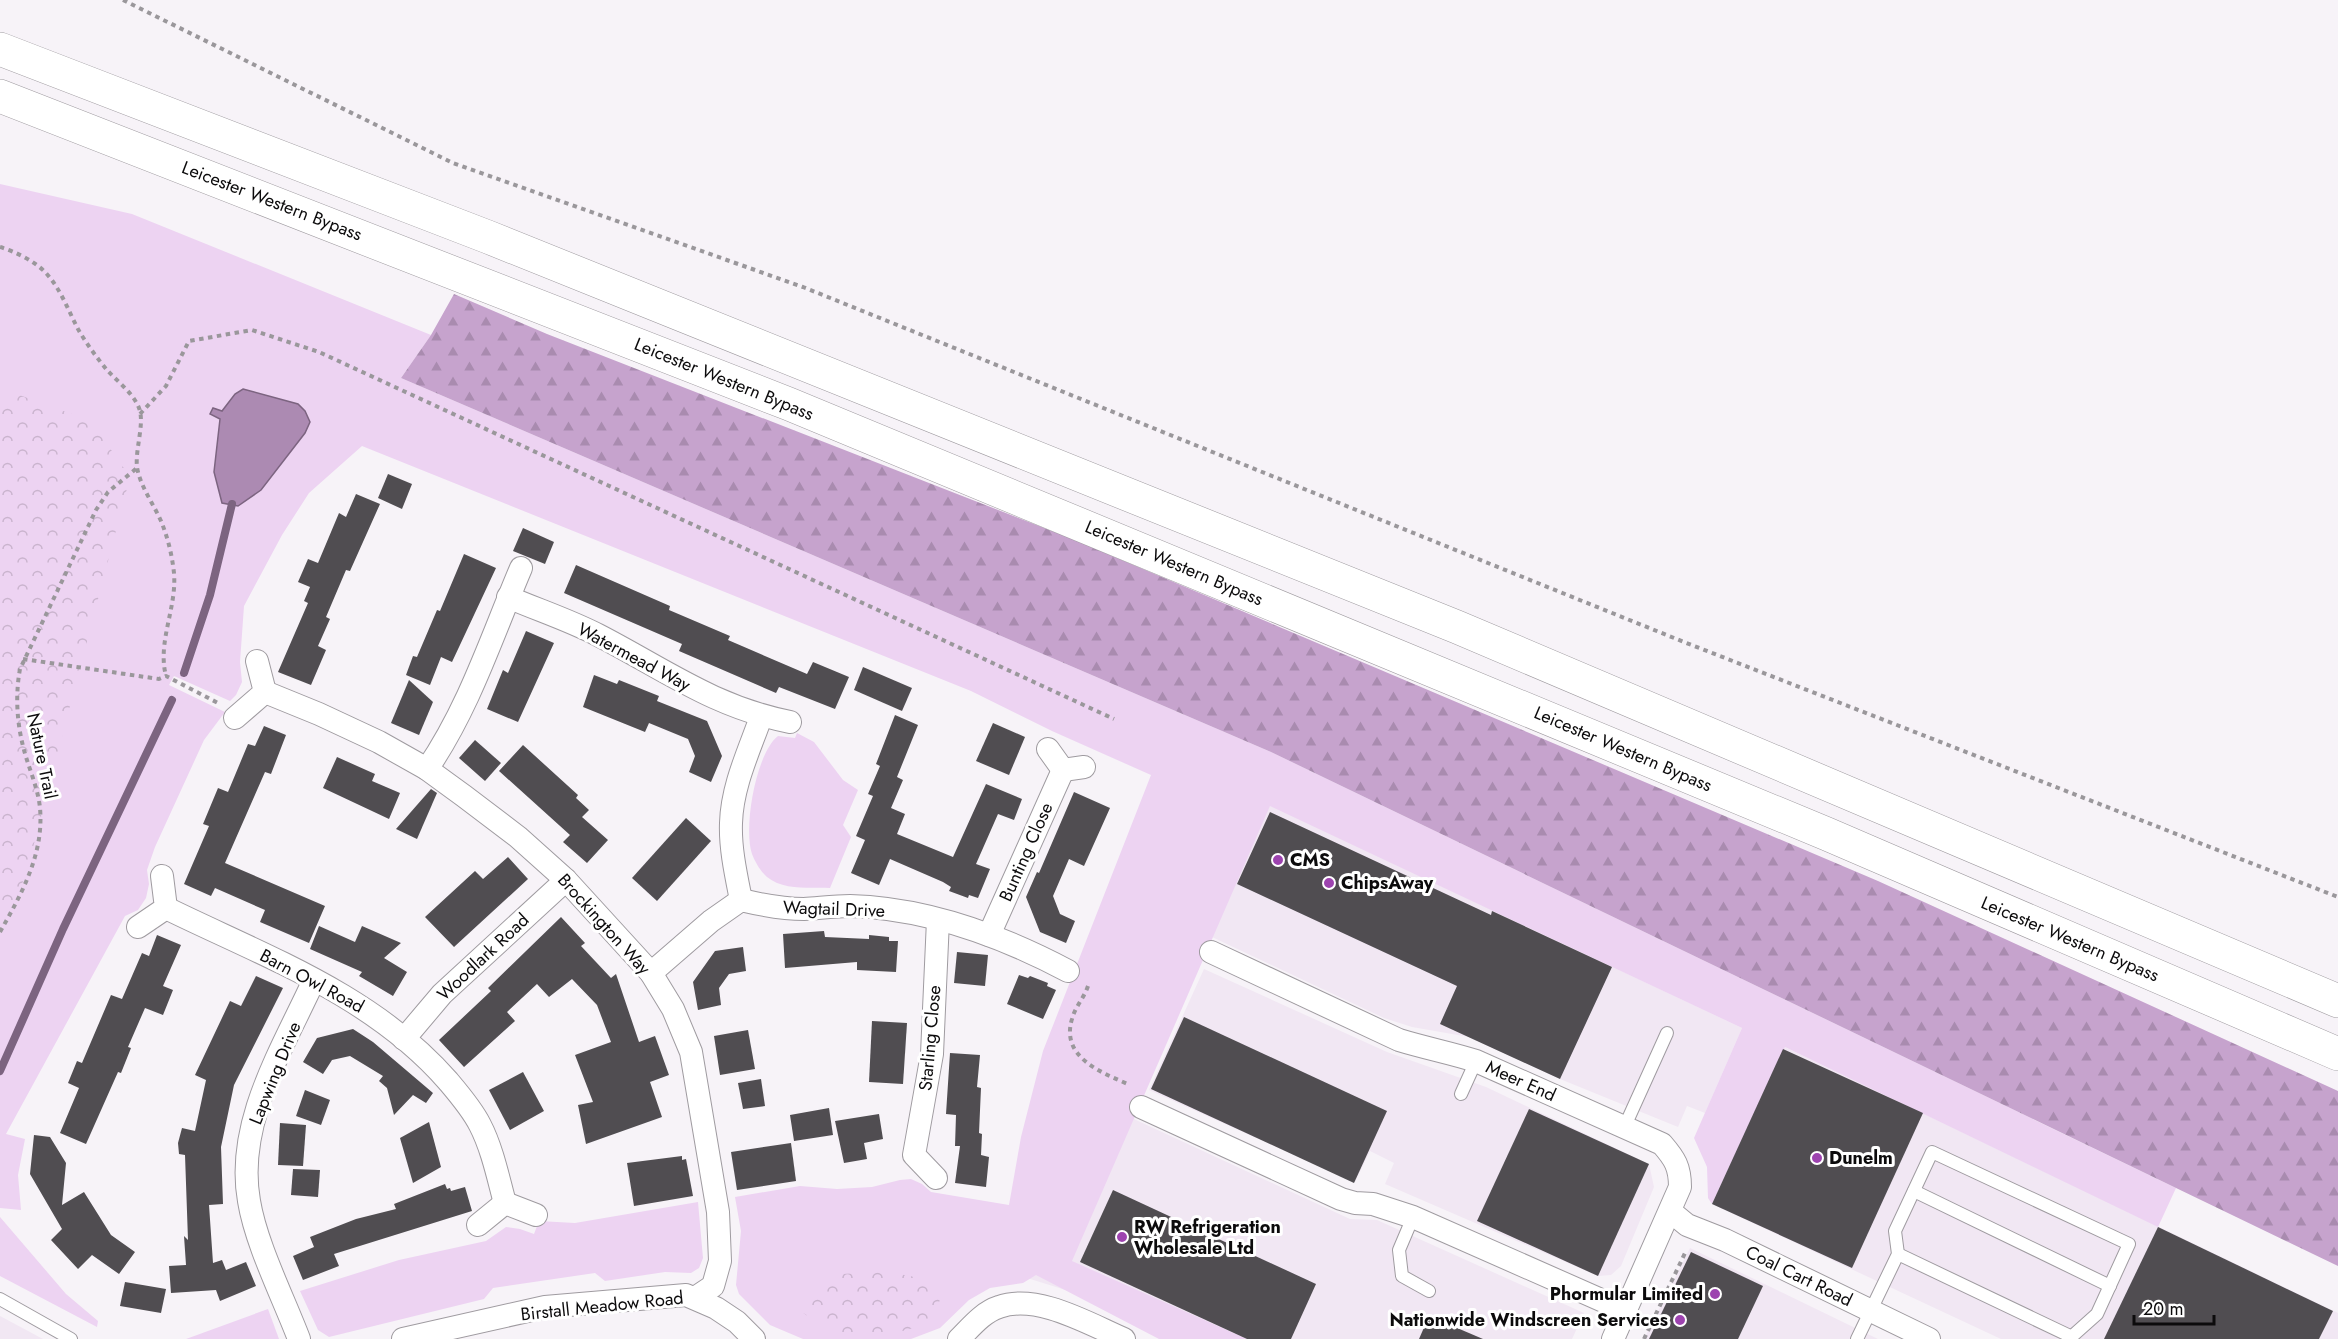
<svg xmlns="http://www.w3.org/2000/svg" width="2338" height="1339" font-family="Jost,sans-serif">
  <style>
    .built { fill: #f1e7f3 }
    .grass { fill: #edd3f2 }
    .forest { fill: url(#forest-firs) }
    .park { fill: url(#park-crowns) }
    .water { fill: #ac8ab2; stroke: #7c6480; stroke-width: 1.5 }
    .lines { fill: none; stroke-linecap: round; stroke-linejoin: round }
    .stream { stroke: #7c6480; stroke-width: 8 }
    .building { fill: #504d51 }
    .service-casing { stroke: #9f9ba0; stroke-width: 14 }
    .minor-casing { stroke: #9f9ba0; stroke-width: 24 }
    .trunk-casing { stroke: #9f9ba0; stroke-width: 34 }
    .path { stroke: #9a979b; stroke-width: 4; stroke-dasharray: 4.5 4.5; stroke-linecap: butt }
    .service { stroke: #fff; stroke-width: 12 }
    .minor { stroke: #fff; stroke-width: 22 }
    .trunk { stroke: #fff; stroke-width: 33 }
    .poi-dot { fill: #9d43af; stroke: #fff; stroke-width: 2 }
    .labels { text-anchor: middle; stroke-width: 6; stroke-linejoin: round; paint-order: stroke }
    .street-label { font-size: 18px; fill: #0c0b0c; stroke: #fff }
    .poi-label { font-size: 18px; font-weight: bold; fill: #0c0b0c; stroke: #fff; text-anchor: start }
  </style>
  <defs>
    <pattern id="forest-firs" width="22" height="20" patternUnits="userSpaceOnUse" patternTransform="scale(1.5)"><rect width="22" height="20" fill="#c6a3cd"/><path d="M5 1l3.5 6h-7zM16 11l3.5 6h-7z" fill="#a98baf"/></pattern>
    <pattern id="park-crowns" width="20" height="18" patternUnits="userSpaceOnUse" patternTransform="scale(1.5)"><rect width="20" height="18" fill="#edd3f2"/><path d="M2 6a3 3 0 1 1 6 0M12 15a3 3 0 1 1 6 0" fill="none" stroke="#cab4ce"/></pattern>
  </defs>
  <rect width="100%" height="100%" fill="#f7f3f8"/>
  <g class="built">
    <path d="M1270,805L1742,1028L1705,1113L1687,1106L1678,1127L1560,1079L1469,1037L1412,1027L1384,1018L1212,937Z"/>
    <path d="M1204,969L1387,1052L1486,1087L1649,1164L1654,1187L1621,1266L1611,1275L1598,1276L1385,1184L1394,1163L1370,1151L1355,1182L1149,1090Z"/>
    <path d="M1785,1047L2338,1313V1339H2001L1712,1204Z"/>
    <path d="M1110,1101L1136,1120L1350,1219L1377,1220L1584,1313L1572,1339H1171L1088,1297L1027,1278Z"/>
    <path d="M1690,1248L1878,1339H1644Z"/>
    <path d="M0,1316L43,1339H0Z"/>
  </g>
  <g class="grass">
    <path d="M0,184L132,214L431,335L401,378L1271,752L2176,1188L2158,1227L1785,1047L1712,1204L1708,1198L1707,1167L1694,1138L1742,1028L1270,806L1072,1261L1247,1339H1159L1036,1275L1023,1283L990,1288L969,1300L940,1328L911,1339H803L770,1325L739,1294L736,1285L741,1231L735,1197L800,1186L837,1189L872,1187L900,1180L911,1179L922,1184L931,1192L1009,1205L1021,1137L1043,1051L1151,775L1052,731L971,691L362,446L309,493L282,535L244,606L240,662L242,682L236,695L230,701L174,676L169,685L225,712L204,740L155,847L147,870L149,884L146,898L138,910L125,916L6,1134L25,1139L18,1175L21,1210L0,1208Z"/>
    <path d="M797,733L814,742L843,780L858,790L843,825L851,837L830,888C810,887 784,891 767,877C761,872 755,862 752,854C743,828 756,753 778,736L795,738Z"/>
    <path d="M698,1202L703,1258L699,1268L691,1273L665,1272L605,1281L595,1273L493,1288L484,1299L329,1337L318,1330L300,1291L399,1260L486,1241L506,1227L520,1229L534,1234L539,1221L575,1223Z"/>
    <path d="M0,1217L66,1294L98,1321L97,1327L0,1276Z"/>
    <path d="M268,1309L279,1339H186Z"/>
  </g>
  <path class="forest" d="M454,294L547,334L1070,538L1878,881L2338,1091V1266L1271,752L401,378L431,335Z"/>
  <g class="park">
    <path d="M0,388L91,421L130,477L25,878L0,923Z"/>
    <path d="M889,1272L920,1278L942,1290C940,1297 939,1307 935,1313C922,1335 860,1339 838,1333C824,1328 810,1317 797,1309L812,1287L840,1274Z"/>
  </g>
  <path class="water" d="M243,389L298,404L305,411L310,422L305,433L261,490L238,506L222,503L214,472L220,419L210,414L213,408L222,411L235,394Z"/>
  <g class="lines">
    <g class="stream">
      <path d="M184,673L210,595L232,504"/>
      <path d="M0,1071L63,929L172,700"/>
    </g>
  </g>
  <g class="building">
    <path d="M388,474L412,484L402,509L378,498Z"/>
    <path d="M356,494L380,504L350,571L346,570L326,617L330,619L318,646L326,650L311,685L278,672L308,603L304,601L310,587L298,582L308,559L318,563L339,513L346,517Z"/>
    <path d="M523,528L554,542L545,564L513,551Z"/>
    <path d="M464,554L496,568L452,662L441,657L430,685L406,675L413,656L417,657L437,610L440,611Z"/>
    <path d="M576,565L670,606L669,610L730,636L728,640L807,674L813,662L849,677L835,709L779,687L776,693L679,651L682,644L564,593Z"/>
    <path d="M526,631L554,643L518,722L487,709L503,670L508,673Z"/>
    <path d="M863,667L912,688L902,711L854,690Z"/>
    <path d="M594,675L617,684L619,680L659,696L657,701L707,721L722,756L711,782L689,772L695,756L688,739L649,723L645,732L583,707Z"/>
    <path d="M409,680L433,702L419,735L391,723Z"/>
    <path d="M895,715L918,725L897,777L903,780L891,808L905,814L897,834L953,857L986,784L1022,799L1014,820L998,814L976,864L990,869L978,898L969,895L968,898L949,891L951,887L943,882L890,859L879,885L851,873L865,840L856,836L873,796L868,794L880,766L876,764Z"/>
    <path d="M993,723L1025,737L1009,775L976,761Z"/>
    <path d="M264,726L286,735L271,774L265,772L225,863L325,906L309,943L260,922L265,910L215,888L211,896L184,884L209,826L203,824L218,788L228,792L248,744L255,746Z"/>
    <path d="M475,740L501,763L485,781L459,758Z"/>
    <path d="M523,745L578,795L576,798L589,810L582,817L608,840L587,863L563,842L570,835L499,771Z"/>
    <path d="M337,757L375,774L372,781L400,793L389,819L323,788Z"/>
    <path d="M431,789L437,793L417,839L396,829Z"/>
    <path d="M1074,792L1110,808L1084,866L1069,859L1053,896L1060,914L1075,921L1066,943L1040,932L1026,897L1037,872L1039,873Z"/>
    <path d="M1270,812L1491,915L1492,911L1612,967L1560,1079L1440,1024L1457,986L1237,884Z"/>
    <path d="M686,818L711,841L657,901L632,878Z"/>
    <path d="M508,857L528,879L454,947L425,917L475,871L483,879Z"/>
    <path d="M561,917L585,943L581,946L611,978L616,974L639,1042L655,1036L669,1075L650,1082L662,1117L586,1144L578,1105L593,1102L575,1055L611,1042L597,1005L572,979L549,997L537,984L507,1012L515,1021L464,1067L439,1040L491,991L488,988Z"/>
    <path d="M319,926L355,942L362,926L401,943L384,958L407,972L393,996L359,976L362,972L310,949Z"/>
    <path d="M824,931L825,937L869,939V935L889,937V941H898L896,972L857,970V962L785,968L783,934Z"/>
    <path d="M157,935L181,945L163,986L173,990L163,1015L145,1008L128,1047L131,1048L121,1073L118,1072L86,1144L60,1133L79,1088L68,1083L77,1061L82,1063L111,995L122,999L142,953L149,956Z"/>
    <path d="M743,947L746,971L729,974L719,988L721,1005L698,1010L693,982L715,951Z"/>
    <path d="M957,952L988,955L985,986L954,983Z"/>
    <path d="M1019,975L1028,978L1030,976L1048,983L1047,986L1056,990L1043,1019L1007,1004Z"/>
    <path d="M256,976L283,988L234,1085L221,1147L223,1204L209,1205L213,1263L222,1260L226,1270L246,1262L256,1286L220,1301L216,1290L171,1293L169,1266L186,1265L184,1236L188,1240L185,1155L179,1154L178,1143L182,1128L195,1131L206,1080L195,1075L230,1001L241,1006Z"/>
    <path d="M1184,1017L1387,1111L1354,1183L1151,1089Z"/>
    <path d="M872,1021L907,1023L903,1084L869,1082Z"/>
    <path d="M353,1029L373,1042L433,1093L426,1103L413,1095L394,1115L387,1088L379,1081L383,1076L350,1056L332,1060L323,1074L303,1062L317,1038Z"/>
    <path d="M748,1030L755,1069L720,1075L714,1036Z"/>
    <path d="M1783,1049L1923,1113L1852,1268L1712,1204Z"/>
    <path d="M950,1053L980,1055L977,1087L981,1088L979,1133L982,1134L981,1155L989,1157L986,1187L955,1183L960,1146H955L956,1115L946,1114Z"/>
    <path d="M523,1072L544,1111L510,1130L489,1090Z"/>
    <path d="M761,1079L765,1106L743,1109L738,1083Z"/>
    <path d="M305,1090L330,1100L321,1125L296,1116Z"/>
    <path d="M829,1108L833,1135L794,1141L790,1115Z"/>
    <path d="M1529,1109L1649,1164L1598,1276L1477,1221Z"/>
    <path d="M879,1114L883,1139L864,1143L867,1159L844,1163L835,1121Z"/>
    <path d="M429,1122L441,1167L413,1183L400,1138Z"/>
    <path d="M280,1123L306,1125L303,1166L278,1165Z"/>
    <path d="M34,1135L50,1137L66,1163L62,1205L84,1192L111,1235L135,1252L119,1274L92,1255L78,1269L51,1240L62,1229L30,1174Z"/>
    <path d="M791,1143L796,1181L737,1190L731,1152Z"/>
    <path d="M682,1156V1160L686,1159L693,1196L634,1206L627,1163Z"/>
    <path d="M293,1169L320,1170L318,1197L291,1195Z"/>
    <path d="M445,1184L447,1189L450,1188L451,1191L465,1187L472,1211L334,1254L339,1266L303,1280L293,1256L314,1247L310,1237L356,1219L396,1209L394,1204Z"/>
    <path d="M1113,1190L1316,1284L1291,1339H1247L1080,1262Z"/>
    <path d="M2158,1227L2333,1311L2319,1339H2104Z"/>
    <path d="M1691,1252L1763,1286L1738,1339H1649Z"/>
    <path d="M125,1282L166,1289L161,1313L120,1306Z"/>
    <path d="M1429,1316L1483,1339H1419Z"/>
  </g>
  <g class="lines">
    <g class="service-casing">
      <g id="service">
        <path d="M1461,1094L1476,1061"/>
        <path d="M1624,1128L1667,1033"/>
        <path d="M1914,1191L2110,1286"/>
        <path d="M1413,1217L1399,1250L1402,1276L1429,1291"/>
        <path d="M1898,1254L2070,1336"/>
        <path d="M0,1299L71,1339"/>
        <path d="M1857,1339L1898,1254L1895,1231L1932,1152L2129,1244L2097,1314L2069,1339"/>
      </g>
    </g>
    <g class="minor-casing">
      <g id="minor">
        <path d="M508,597C538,610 569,620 598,635C664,669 714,707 790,722"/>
        <path d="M265,692L319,714L379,742L427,769L464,796L518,837L566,880L651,973L673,1009L691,1052L718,1212L720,1261L713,1286L695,1298"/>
        <path d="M235,718L265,692L257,661"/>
        <path d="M1048,749L1063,770L1084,767"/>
        <path d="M427,769C469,708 492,636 521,568"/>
        <path d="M741,900C736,875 730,848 731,823C732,786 749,751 761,717"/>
        <path d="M166,908C266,957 373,995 448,1081C459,1094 472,1109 480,1125C492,1148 498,1177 505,1203"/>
        <path d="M138,927L166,908L162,876"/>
        <path d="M989,935L1063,770"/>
        <path d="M1211,952L1399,1040C1425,1048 1451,1053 1476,1061L1662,1144C1675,1159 1680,1167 1680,1187L1613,1339"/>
        <path d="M651,973L711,921L741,900C762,905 783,909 804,909C820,908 835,906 850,906C926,908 1002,936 1068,971"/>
        <path d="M404,1039L442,994L566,880"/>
        <path d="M1141,1107L1341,1199L1355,1203L1373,1204L1413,1217L1626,1311"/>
        <path d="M936,1178L914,1155L932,1054L938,920"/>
        <path d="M1670,1211L1687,1225L1725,1240L1929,1339"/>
        <path d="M478,1225L505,1203L536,1215"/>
        <path d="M299,1339C283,1297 256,1244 249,1201C235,1123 283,1048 314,980"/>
        <path d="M403,1339L545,1307L686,1295L716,1308L737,1322L754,1339"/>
        <path d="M959,1339C971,1327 983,1312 999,1307C1037,1293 1089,1324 1124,1339"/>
      </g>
    </g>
    <g class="trunk-casing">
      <g id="trunk">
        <path d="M0,49L488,237L1457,627L2338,1001"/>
        <path d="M0,96L789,404L1827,834L2338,1054"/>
      </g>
    </g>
    <g class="path">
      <path d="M123,0L453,163L803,287L1684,642L2338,897"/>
      <path d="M0,247C14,251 34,261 44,271C60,287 68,310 78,329C86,343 97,358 107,370C118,382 133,393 139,408C145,423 135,449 137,467C140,486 153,503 161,521C168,538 172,555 174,573C177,608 157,642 166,676"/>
      <path d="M140,414L166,386L189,341L252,330L319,352L1114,719"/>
      <path d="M23,659L159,679L166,676L218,703"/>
      <path d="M0,932C22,893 44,854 40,808C38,788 29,769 24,750C17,724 15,696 20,669L96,510L108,492L137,468"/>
      <path d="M1088,986C1084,998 1075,1007 1072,1019C1060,1058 1103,1073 1130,1085"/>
      <path d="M1644,1339L1686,1251"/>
    </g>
    <use href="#service" class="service"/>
    <use href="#minor" class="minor"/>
    <use href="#trunk" class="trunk"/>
  </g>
  <g class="poi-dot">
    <circle cx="1278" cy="860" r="6"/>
    <circle cx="1329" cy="883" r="6"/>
    <circle cx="1817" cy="1158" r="6"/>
    <circle cx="1122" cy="1237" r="6"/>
    <circle cx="1715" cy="1294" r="6"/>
    <circle cx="1680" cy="1320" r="6"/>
  </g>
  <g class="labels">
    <g class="street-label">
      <text transform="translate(272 201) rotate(21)" y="6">Leicester Western Bypass</text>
      <text transform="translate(724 379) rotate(22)" y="6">Leicester Western Bypass</text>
      <text transform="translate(1174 563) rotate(23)" y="6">Leicester Western Bypass</text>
      <text transform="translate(634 657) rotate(28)" y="6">Watermead Way</text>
      <text transform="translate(1623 749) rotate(23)" y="6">Leicester Western Bypass</text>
      <text transform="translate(42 756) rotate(78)" y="6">Nature Trail</text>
      <text transform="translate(1026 852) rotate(-66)" y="6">Bunting Close</text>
      <text transform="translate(834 909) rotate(2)" y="6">Wagtail Drive</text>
      <text transform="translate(604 924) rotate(48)" y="6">Brockington Way</text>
      <text transform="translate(2070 939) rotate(23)" y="6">Leicester Western Bypass</text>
      <text transform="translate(483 957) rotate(-43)" y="6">Woodlark Road</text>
      <text transform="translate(312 981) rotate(28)" y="6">Barn Owl Road</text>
      <text transform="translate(930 1038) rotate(-85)" y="6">Starling Close</text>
      <text transform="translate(275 1073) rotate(-68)" y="6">Lapwing Drive</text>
      <text transform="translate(1521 1081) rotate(24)" y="6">Meer End</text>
      <text transform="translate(1799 1276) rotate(26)" y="6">Coal Cart Road</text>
      <text transform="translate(602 1306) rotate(-6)" y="6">Birstall Meadow Road</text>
    </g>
    <g class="poi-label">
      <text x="1290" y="866">CMS</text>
      <text x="1341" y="889">ChipsAway</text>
      <text x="1829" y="1164">Dunelm</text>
      <text x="1134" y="1233">RW Refrigeration<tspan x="1134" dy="21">Wholesale Ltd</tspan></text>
      <text x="1703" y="1300" text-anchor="end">Phormular Limited</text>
      <text x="1668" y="1326" text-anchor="end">Nationwide Windscreen Services</text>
    </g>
  </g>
  <path d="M2134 1315v9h80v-9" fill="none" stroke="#0c0b0c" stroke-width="3"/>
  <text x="2143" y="1315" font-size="18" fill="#0c0b0c" stroke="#ffffff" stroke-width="4.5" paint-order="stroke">20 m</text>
</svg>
